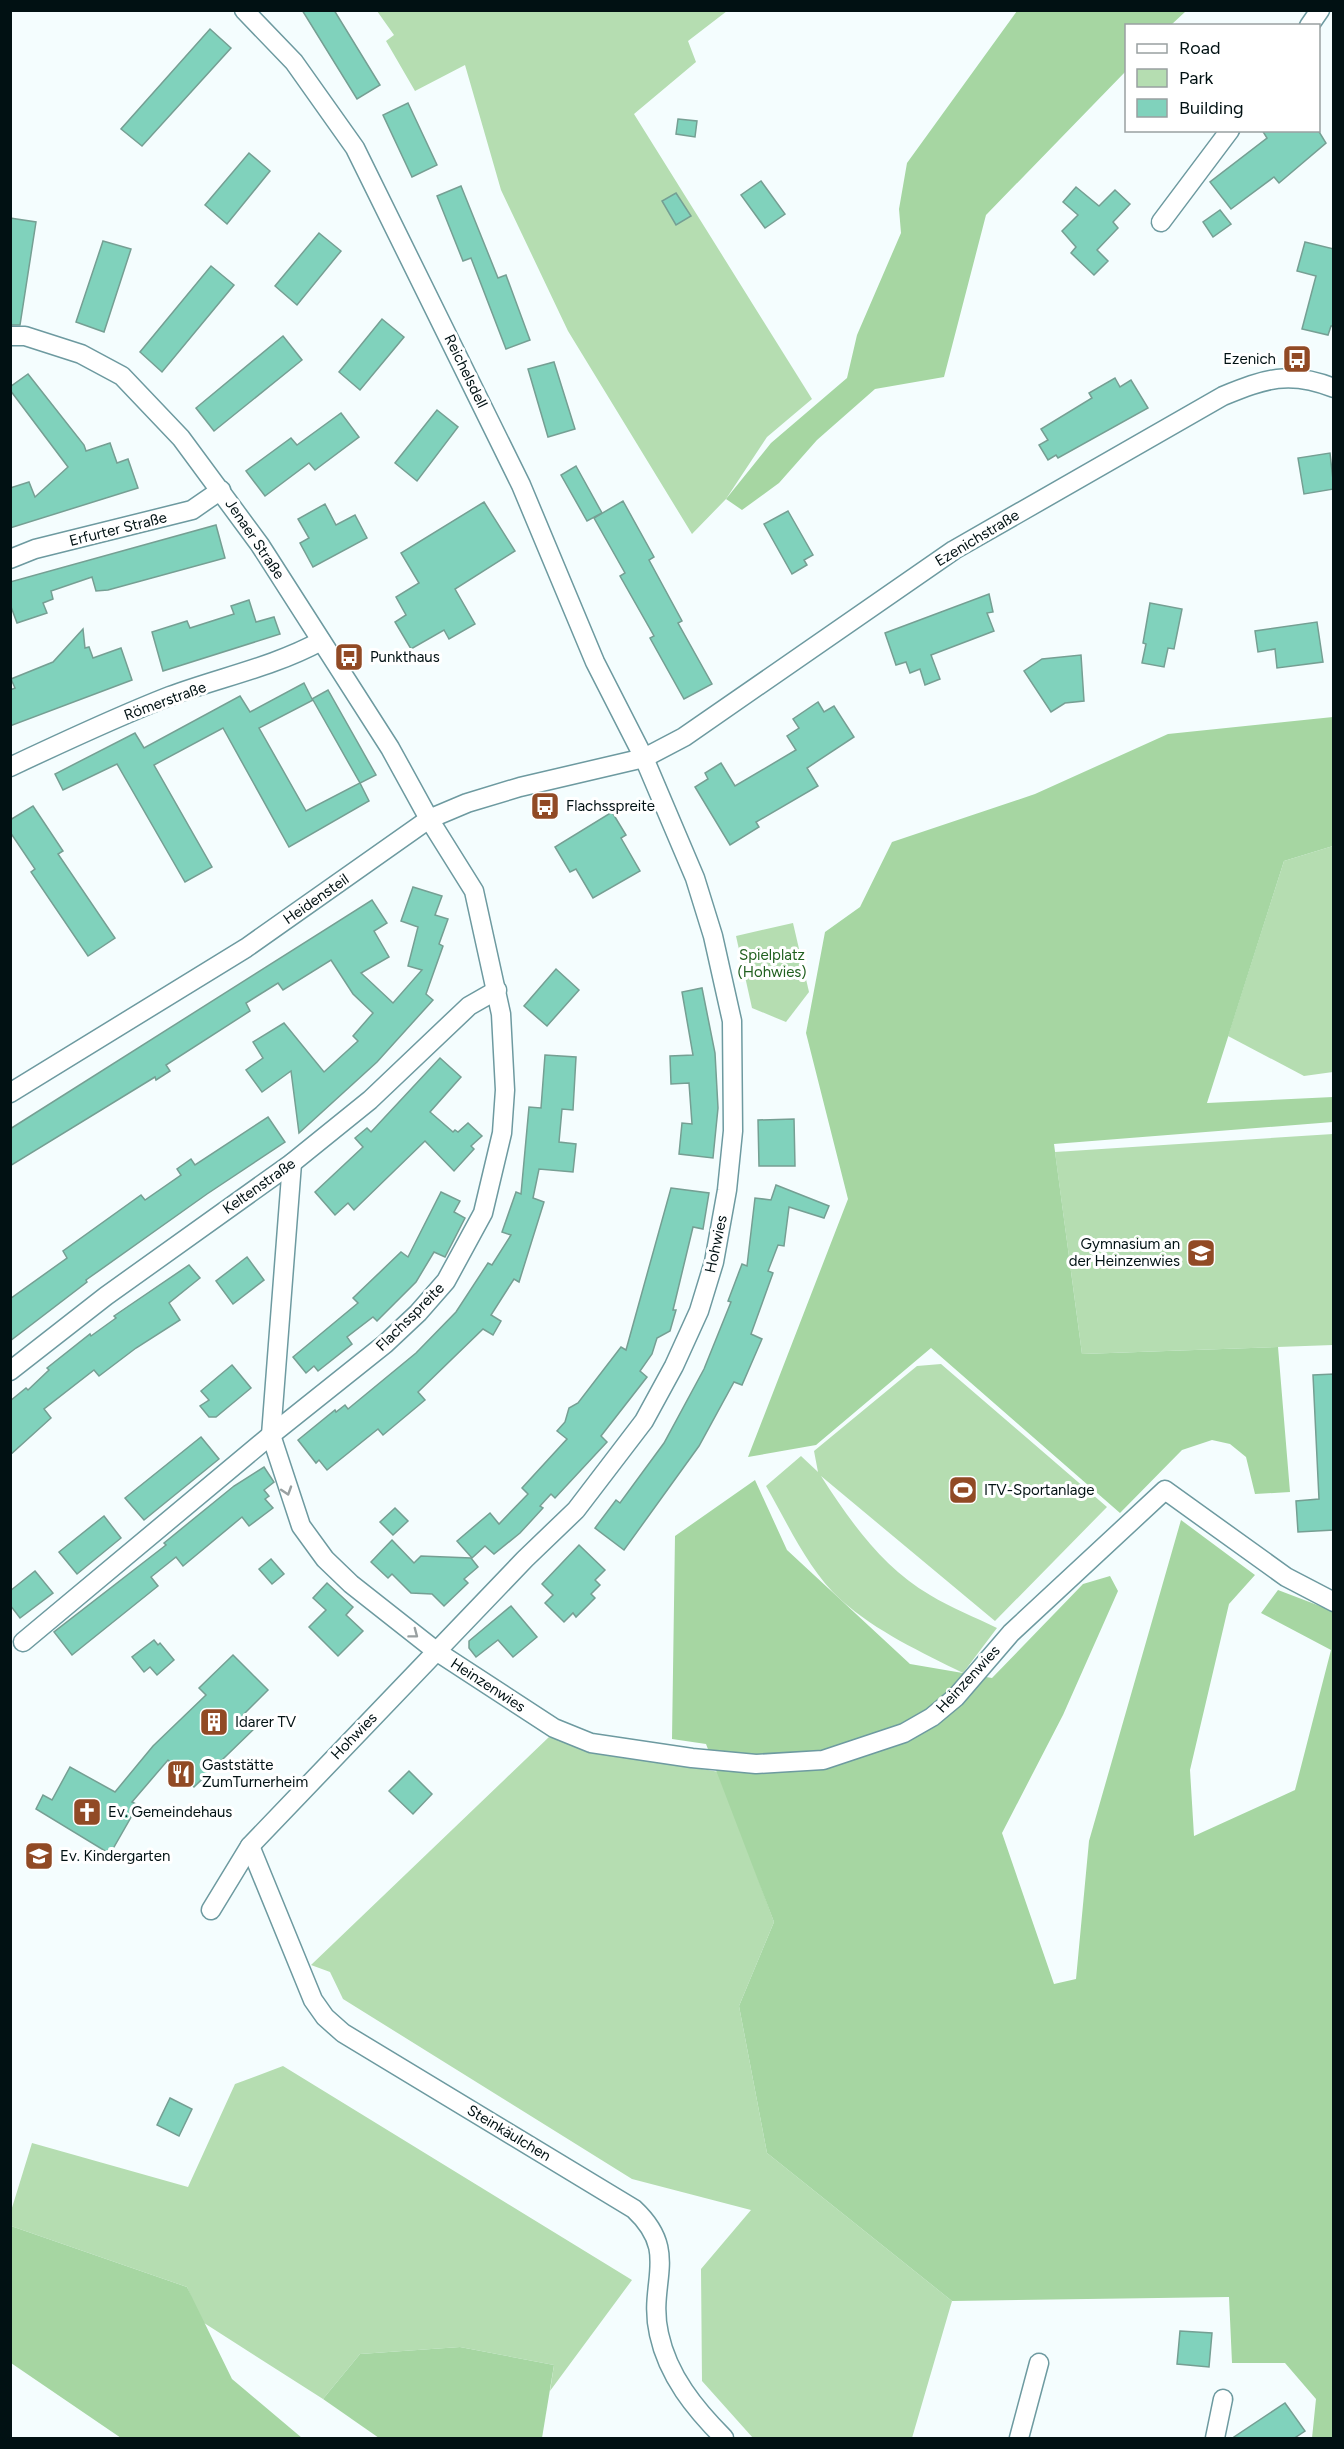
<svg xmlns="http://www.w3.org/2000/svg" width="1344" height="2449" font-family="Figtree,sans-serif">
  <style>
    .green { fill: #b5ddb1 }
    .forest { fill: #a6d6a2 }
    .building { fill: #80d2bc; stroke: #759f93; stroke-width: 1.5; fill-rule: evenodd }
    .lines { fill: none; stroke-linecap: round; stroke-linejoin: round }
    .minor-casing { stroke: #6d9aa0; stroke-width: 21 }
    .minor { stroke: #fff; stroke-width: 18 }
    .oneway { stroke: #99a0a1 }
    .labels { text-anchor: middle; stroke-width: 6; stroke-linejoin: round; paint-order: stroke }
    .poi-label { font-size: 15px; fill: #011113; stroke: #fff; text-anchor: start }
    .street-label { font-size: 15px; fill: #011113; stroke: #fff }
    .park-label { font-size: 15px; fill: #21601f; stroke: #fff }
  </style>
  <rect width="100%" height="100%" fill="#f4fdfe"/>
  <g class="green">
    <path d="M377,11H727L688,41L696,62L634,114L812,399L767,437L726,499L692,534L568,331L501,190L465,65L415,91L386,41L394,35Z"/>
    <path d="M1333,846V1072L1304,1076L1228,1036L1284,861Z"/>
    <path d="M793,923L809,992L786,1022L752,1008L736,936Z"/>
    <path d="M1333,1134V1345L1082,1354L1055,1152Z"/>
    <path d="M941,1364L1107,1507L995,1621L821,1476C850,1521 882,1567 930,1595C951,1608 975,1617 997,1628L963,1673C921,1652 877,1632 841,1600C808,1570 788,1524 766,1486L801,1456L818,1472L814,1451L917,1366Z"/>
    <path d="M549,1737L585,1748L719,1772L774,1922L739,2006L767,2153L952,2301L912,2438H753L702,2381L701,2269L751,2210L632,2179L343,1999L330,1972L311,1965Z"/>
    <path d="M283,2066L632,2280L550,2391L554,2365L460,2347L360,2354L323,2399L201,2321L187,2287L11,2226V2211L32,2143L188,2187L235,2084Z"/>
  </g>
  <g class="forest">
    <path d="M1017,11H1186L1171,25L1126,26V71L986,215L944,377L875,389L817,440L779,483L742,510L726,499L771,443L847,378L857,335L901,233L899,209L907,163Z"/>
    <path d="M1333,717V846L1284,861L1207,1103L1333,1097V1122L1054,1144L1082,1354L1278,1347L1290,1492L1255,1494L1246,1457L1230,1444L1212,1440L1182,1450L1120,1513L931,1348L816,1445L748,1457L848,1199L806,1033L825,932L860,907L892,842L1035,794L1168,734Z"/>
    <path d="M755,1480L787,1550L910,1664L992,1678L1083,1584L1110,1576L1118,1591L1063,1715L1002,1833L1054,1984L1076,1979L1089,1841L1181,1520L1255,1575L1229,1604L1190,1770L1194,1836L1295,1790L1331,1650L1261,1613L1278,1590L1333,1611V2438H1312L1316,2399L1285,2363H1232L1229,2297L952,2301L767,2153L739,2006L774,1922L706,1744L672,1739L675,1536Z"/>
    <path d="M11,2226L187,2287L232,2379L302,2438H121L11,2363Z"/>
    <path d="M460,2347L554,2365L542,2438H379L323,2399L360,2354Z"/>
  </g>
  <g class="building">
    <path d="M302,10H334L380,85L357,99Z"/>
    <path d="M210,29L231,48L142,146L121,129Z"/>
    <path d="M408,103L437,165L412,177L383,115Z"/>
    <path d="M678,119L697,121L695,137L676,134Z"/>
    <path d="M1262,130H1318L1326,143L1279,183L1274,177L1231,209L1210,182L1267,138Z"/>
    <path d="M249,153L270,171L227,224L205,205Z"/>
    <path d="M761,181L785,214L765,228L741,195Z"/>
    <path d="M461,186L498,278L506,275L530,340L506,349L471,258L463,261L437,196Z"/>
    <path d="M1076,187L1099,206L1115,190L1130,204L1113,222L1118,228L1097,250L1108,261L1094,275L1071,253L1076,247L1062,231L1078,215L1063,202Z"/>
    <path d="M676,193L691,216L676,225L662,201Z"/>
    <path d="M1220,210L1231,224L1213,237L1203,222Z"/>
    <path d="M10,218L36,222L20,325H10Z"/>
    <path d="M319,233L341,251L297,305L275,286Z"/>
    <path d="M103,241L131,249L104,332L76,322Z"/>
    <path d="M1305,242L1334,249V326H1331L1328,335L1302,329L1316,276L1297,271Z"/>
    <path d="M211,266L234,285L162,372L140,352Z"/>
    <path d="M382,319L404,337L360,390L339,372Z"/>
    <path d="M283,336L302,360L214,431L196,408Z"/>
    <path d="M554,362L575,429L548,437L528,369Z"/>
    <path d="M28,374L84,445L86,451L110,443L117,463L128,459L138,488L10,528V488L29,482L35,497L68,467L10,390V387Z"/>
    <path d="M1115,378L1120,387L1131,380L1148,408L1058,458L1056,455L1048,460L1039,445L1048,440L1041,429L1092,398L1089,393Z"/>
    <path d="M437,410L458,427L417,481L395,463Z"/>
    <path d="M341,413L359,437L315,470L309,463L265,496L246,471L291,438L297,445Z"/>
    <path d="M1330,453L1334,489L1304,494L1298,458Z"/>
    <path d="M576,466L602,513L587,521L561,475Z"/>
    <path d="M623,501L654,557L649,560L682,621L678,623L712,684L684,699L650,638L654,636L620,576L625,573L594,518Z"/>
    <path d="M484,502L515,551L455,589L475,624L449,639L444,630L411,649L395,622L406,615L396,597L419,583L401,553Z"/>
    <path d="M325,504L336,525L355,515L367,538L313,567L300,543L309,538L298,519Z"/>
    <path d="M788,511L813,555L804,560L807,565L792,574L764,524Z"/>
    <path d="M216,525L225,558L108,590L96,591L92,577L51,591L53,599L43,603L47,613L17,623L10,604V582Z"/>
    <path d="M989,594L993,612L987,613L994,631L931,655L940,679L925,685L920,669L910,673L906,662L896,665L885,633Z"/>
    <path d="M249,600L256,622L274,617L280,634L163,671L152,632L187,621L190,628L234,614L231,606Z"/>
    <path d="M1150,603L1182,609L1174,649L1168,648L1164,667L1142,663L1146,644L1143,643Z"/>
    <path d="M1317,622L1323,662L1277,668L1275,649L1258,652L1255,631Z"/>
    <path d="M83,629L85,648L89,647L93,658L121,648L132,680L10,726V690L15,688L11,679L53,662Z"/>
    <path d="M1081,655L1084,701L1065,703L1051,712L1024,671L1042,659Z"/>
    <path d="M304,683L312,699L328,690L376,775L360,783L369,801L289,847L223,728L154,765L212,867L185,882L117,764L63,790L55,774L135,733L144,748L240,696L250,712ZM313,700L360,783L306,811L259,728Z"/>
    <path d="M818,702L824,712L834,706L854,737L807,768L818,786L756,822L759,827L730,845L695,787L708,779L705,773L721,763L735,786L796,750L787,736L799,728L793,719Z"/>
    <path d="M33,806L63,851L58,854L115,938L88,956L31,872L35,869L10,832V820Z"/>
    <path d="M612,812L626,835L621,838L640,871L593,898L576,869L570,872L555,847Z"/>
    <path d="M413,887L442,896L435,915L448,919L439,944L443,946L426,994L433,1000L377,1062L299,1133L291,1071L262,1092L246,1070L263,1058L253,1042L284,1023L324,1072L358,1041L353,1036L373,1013L353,994L331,960L283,990L278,983L246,1003L250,1011L166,1065L170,1071L156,1080L155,1077L10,1166V1129L372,900L387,923L374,931L389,957L361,973L393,1003L422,970L408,966L418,927L401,921Z"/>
    <path d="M556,969L579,990L547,1026L524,1006Z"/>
    <path d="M702,988L715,1053L718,1108L713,1158L679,1154L682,1123L692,1124L689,1083L671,1084L670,1056L693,1055L682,992Z"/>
    <path d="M545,1055L576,1057L573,1110L562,1109L559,1142L576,1144L573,1172L539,1169L533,1198L544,1202L519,1282L514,1279L491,1315L501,1321L493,1335L483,1329L418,1392L425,1400L383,1435L378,1429L327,1470L319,1460L316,1463L298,1440L335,1410L336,1412L345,1405L348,1409L416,1353L456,1312L488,1263L492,1265L511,1235L502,1232L516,1192L521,1194L529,1107L541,1108Z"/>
    <path d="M440,1058L461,1077L430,1112L453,1132L455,1130L458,1132L468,1123L482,1136L471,1146L474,1149L454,1171L425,1141L354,1210L348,1203L335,1215L315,1192L363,1147L355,1138L367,1128L371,1132Z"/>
    <path d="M268,1117L285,1142L207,1194L86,1280L87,1282L10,1341V1299L67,1258L63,1251L141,1195L145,1200L181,1175L177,1169L191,1159L195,1165Z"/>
    <path d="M794,1119L795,1166H759L758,1120Z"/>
    <path d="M776,1185L829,1206L824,1218L789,1207L784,1246L778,1245L768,1271L773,1273L751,1334L762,1339L742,1385L734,1382L699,1446L624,1550L595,1528L616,1500L620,1503L664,1443L704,1369L731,1302L728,1301L742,1264L747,1266L755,1198L771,1200Z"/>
    <path d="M671,1188L709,1193L703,1229L693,1227L673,1310H676L670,1331L657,1338L652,1354L640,1371L647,1377L601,1436L607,1442L555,1498L551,1494L540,1506L543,1508L520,1533L494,1554L485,1546L472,1558L457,1541L490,1513L499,1524L528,1494L522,1488L567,1439L557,1431L565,1422L569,1408L578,1403L621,1347L626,1350Z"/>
    <path d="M441,1192L460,1201L454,1212L465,1218L445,1257L434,1252L416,1282L377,1321L373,1317L347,1337L352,1344L318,1371L314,1366L306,1373L293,1357L358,1303L353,1298L401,1252L408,1257Z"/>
    <path d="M247,1257L264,1280L233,1304L216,1281Z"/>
    <path d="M189,1265L200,1278L169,1303L180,1320L136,1348L99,1376L94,1370L44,1409L51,1418L10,1455V1401L26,1388L28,1390L49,1370L47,1368L90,1334L91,1336L116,1318L114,1316Z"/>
    <path d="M232,1365L251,1388L216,1417H209L200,1406L209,1400L201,1391Z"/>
    <path d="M1334,1374V1530L1298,1532L1296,1501L1319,1499L1313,1375Z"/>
    <path d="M201,1437L219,1459L144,1520L125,1498Z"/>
    <path d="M264,1467L274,1482L264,1490L269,1496L265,1499L273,1508L249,1526L242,1517L183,1566L176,1557L151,1577L158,1586L72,1655L54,1632L166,1545L164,1543L234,1486Z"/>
    <path d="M395,1508L408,1521L393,1535L380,1522Z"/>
    <path d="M104,1516L121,1538L77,1574L59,1552Z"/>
    <path d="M392,1540L414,1563L421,1556L471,1558L478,1567L464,1579L468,1583L444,1606L432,1594L411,1593L392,1574L388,1578L371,1562Z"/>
    <path d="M579,1545L605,1570L595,1580L600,1585L591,1594L595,1598L576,1617L573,1613L564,1622L545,1603L553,1595L542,1584Z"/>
    <path d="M271,1559L284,1574L272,1584L259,1569Z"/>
    <path d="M35,1571L53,1593L20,1618L10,1605V1591Z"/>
    <path d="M327,1583L353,1607L346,1615L363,1631L338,1656L309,1627L326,1610L313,1598Z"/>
    <path d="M511,1606L537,1637L513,1657L498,1640L476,1657L469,1648V1641Z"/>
    <path d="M154,1640L158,1645L160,1643L174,1660L157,1675L150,1667L144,1672L132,1657Z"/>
    <path d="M233,1655L268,1690L243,1715L255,1728L194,1787L168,1760L132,1802L138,1805L110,1854L36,1809L43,1795L52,1800L70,1767L115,1792L153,1746L206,1695L199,1688Z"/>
    <path d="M409,1771L432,1794L413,1814L389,1791Z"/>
    <path d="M170,2098L192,2109L179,2136L157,2125Z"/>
    <path d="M1180,2331L1212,2333L1209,2367L1177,2364Z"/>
    <path d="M1285,2403L1305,2431L1293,2439H1231Z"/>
  </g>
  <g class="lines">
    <g class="minor-casing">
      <g id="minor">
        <path d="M1309,26L1320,10"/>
        <path d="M1161,222L1230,130"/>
        <path d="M10,336H25L81,354L122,376L181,438L260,545L390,748L429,819L474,891L501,1014L505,1090L502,1133L483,1213L446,1281L418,1313L385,1344L271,1435L23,1642"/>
        <path d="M10,559L35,549L192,510L221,490"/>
        <path d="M10,767C63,742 116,717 170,696C221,677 273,667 321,641"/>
        <path d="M10,1093L246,948L429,819L467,803L520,787L644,758L684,737L954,550L1223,396C1265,379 1289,370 1334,388"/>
        <path d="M292,1163L271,1435L301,1526L325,1559L351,1584L436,1651L554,1728L591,1743L692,1758L756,1764L823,1760L904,1733L932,1717L956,1697L1011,1633L1165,1490L1286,1577L1334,1602"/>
        <path d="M10,1371L106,1296L292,1163L370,1100L469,1006L497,990"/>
        <path d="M250,1846L313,2000L325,2017L343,2033L634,2209C681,2253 647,2282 659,2334C668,2376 695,2409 724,2438"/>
        <path d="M211,1910L250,1846L525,1559L576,1510L644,1421L674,1366L699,1311L714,1262L727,1190L733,1131L732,1021L713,936L695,878L644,758L595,662L521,485L355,148L294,62L244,10"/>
        <path d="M1019,2438L1039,2363"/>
        <path d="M1215,2438L1223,2399"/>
      </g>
    </g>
    <use href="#minor" class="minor"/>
  </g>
  <defs><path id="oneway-chevron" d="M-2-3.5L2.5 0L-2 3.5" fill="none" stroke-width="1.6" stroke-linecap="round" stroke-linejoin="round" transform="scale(1.5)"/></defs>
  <g class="oneway">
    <use href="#oneway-chevron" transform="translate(287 1491) rotate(72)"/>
    <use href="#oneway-chevron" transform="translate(414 1634) rotate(37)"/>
  </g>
  <defs>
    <g id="bus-square" transform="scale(1.5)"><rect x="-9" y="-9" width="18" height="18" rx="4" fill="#914a25" stroke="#fff"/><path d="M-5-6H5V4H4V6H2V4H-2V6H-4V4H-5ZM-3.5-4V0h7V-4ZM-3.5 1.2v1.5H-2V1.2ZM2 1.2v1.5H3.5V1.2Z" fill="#fff"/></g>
    <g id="school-square" transform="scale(1.5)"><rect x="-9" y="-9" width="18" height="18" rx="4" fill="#914a25" stroke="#fff"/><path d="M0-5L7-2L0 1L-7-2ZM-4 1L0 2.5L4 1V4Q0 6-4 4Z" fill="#fff"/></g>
    <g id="stadium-square" transform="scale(1.5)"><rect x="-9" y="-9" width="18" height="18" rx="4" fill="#914a25" stroke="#fff"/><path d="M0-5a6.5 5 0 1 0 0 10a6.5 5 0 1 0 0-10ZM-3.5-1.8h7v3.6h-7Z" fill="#fff"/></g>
    <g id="building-square" transform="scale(1.5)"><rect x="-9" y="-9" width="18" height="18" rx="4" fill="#914a25" stroke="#fff"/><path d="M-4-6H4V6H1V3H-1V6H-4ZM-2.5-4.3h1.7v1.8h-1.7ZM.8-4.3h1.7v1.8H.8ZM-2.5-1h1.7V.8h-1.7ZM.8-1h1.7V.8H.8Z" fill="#fff"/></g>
    <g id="restaurant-square" transform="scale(1.5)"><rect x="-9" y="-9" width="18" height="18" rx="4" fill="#914a25" stroke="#fff"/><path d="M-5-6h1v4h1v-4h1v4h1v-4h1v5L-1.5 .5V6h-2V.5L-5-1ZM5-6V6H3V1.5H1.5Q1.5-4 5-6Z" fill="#fff"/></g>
    <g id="church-square" transform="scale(1.5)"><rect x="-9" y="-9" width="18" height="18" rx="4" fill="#914a25" stroke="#fff"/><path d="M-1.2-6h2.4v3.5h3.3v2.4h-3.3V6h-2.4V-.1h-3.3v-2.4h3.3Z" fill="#fff"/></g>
  </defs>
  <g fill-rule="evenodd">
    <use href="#bus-square" x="1297" y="359"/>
    <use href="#bus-square" x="349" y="657"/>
    <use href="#bus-square" x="545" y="806"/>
    <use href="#school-square" x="1201" y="1253"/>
    <use href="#stadium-square" x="963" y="1490"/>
    <use href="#building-square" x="214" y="1722"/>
    <use href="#restaurant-square" x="181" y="1774"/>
    <use href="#church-square" x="87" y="1812"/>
    <use href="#school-square" x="39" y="1856"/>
  </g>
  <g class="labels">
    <g class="poi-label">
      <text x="1276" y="364" text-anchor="end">Ezenich</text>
      <text x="370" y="662">Punkthaus</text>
      <text x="566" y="811">Flachsspreite</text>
      <text x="1180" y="1249" text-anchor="end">Gymnasium an<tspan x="1180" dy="17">der Heinzenwies</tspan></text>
      <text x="984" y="1495">ITV-Sportanlage</text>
      <text x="235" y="1727">Idarer TV</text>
      <text x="202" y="1770">Gaststätte<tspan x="202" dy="17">ZumTurnerheim</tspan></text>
      <text x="108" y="1817">Ev. Gemeindehaus</text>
      <text x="60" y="1861">Ev. Kindergarten</text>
    </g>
    <g class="street-label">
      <text transform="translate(466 371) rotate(64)" y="5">Reichelsdell</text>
      <text transform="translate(118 529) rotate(-14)" y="5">Erfurter Straße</text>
      <text transform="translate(977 538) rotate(-31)" y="5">Ezenichstraße</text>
      <text transform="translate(255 539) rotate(56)" y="5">Jenaer Straße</text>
      <text transform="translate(165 701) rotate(-20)" y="5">Römerstraße</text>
      <text transform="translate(316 899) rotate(-35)" y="5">Heidensteil</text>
      <text transform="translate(259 1186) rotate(-35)" y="5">Keltenstraße</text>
      <text transform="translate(716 1244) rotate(-78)" y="5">Hohwies</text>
      <text transform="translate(410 1317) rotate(-45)" y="5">Flachsspreite</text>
      <text transform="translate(968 1679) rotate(-47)" y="5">Heinzenwies</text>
      <text transform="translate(488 1685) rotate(33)" y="5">Heinzenwies</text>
      <text transform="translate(354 1736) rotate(-46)" y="5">Hohwies</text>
      <text transform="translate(509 2133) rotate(31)" y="5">Steinkäulchen</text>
    </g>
    <g class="park-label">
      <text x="772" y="960">Spielplatz<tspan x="772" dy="17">(Hohwies)</tspan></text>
    </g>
  </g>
  <rect width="1344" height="2449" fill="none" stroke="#011113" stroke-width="24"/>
  <rect x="1125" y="24" width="195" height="108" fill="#ffffff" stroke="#99a0a1" stroke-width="1.5"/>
  <rect x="1137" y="44" width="30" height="9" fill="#ffffff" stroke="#99a0a1" stroke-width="1.5"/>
  <text x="1179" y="54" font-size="18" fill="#011113">Road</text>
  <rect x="1137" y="69" width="30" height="18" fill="#b5ddb1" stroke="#99a0a1" stroke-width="1.5"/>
  <text x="1179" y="84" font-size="18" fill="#011113">Park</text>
  <rect x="1137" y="99" width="30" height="18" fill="#80d2bc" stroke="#99a0a1" stroke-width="1.5"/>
  <text x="1179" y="114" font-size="18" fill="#011113">Building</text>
</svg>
